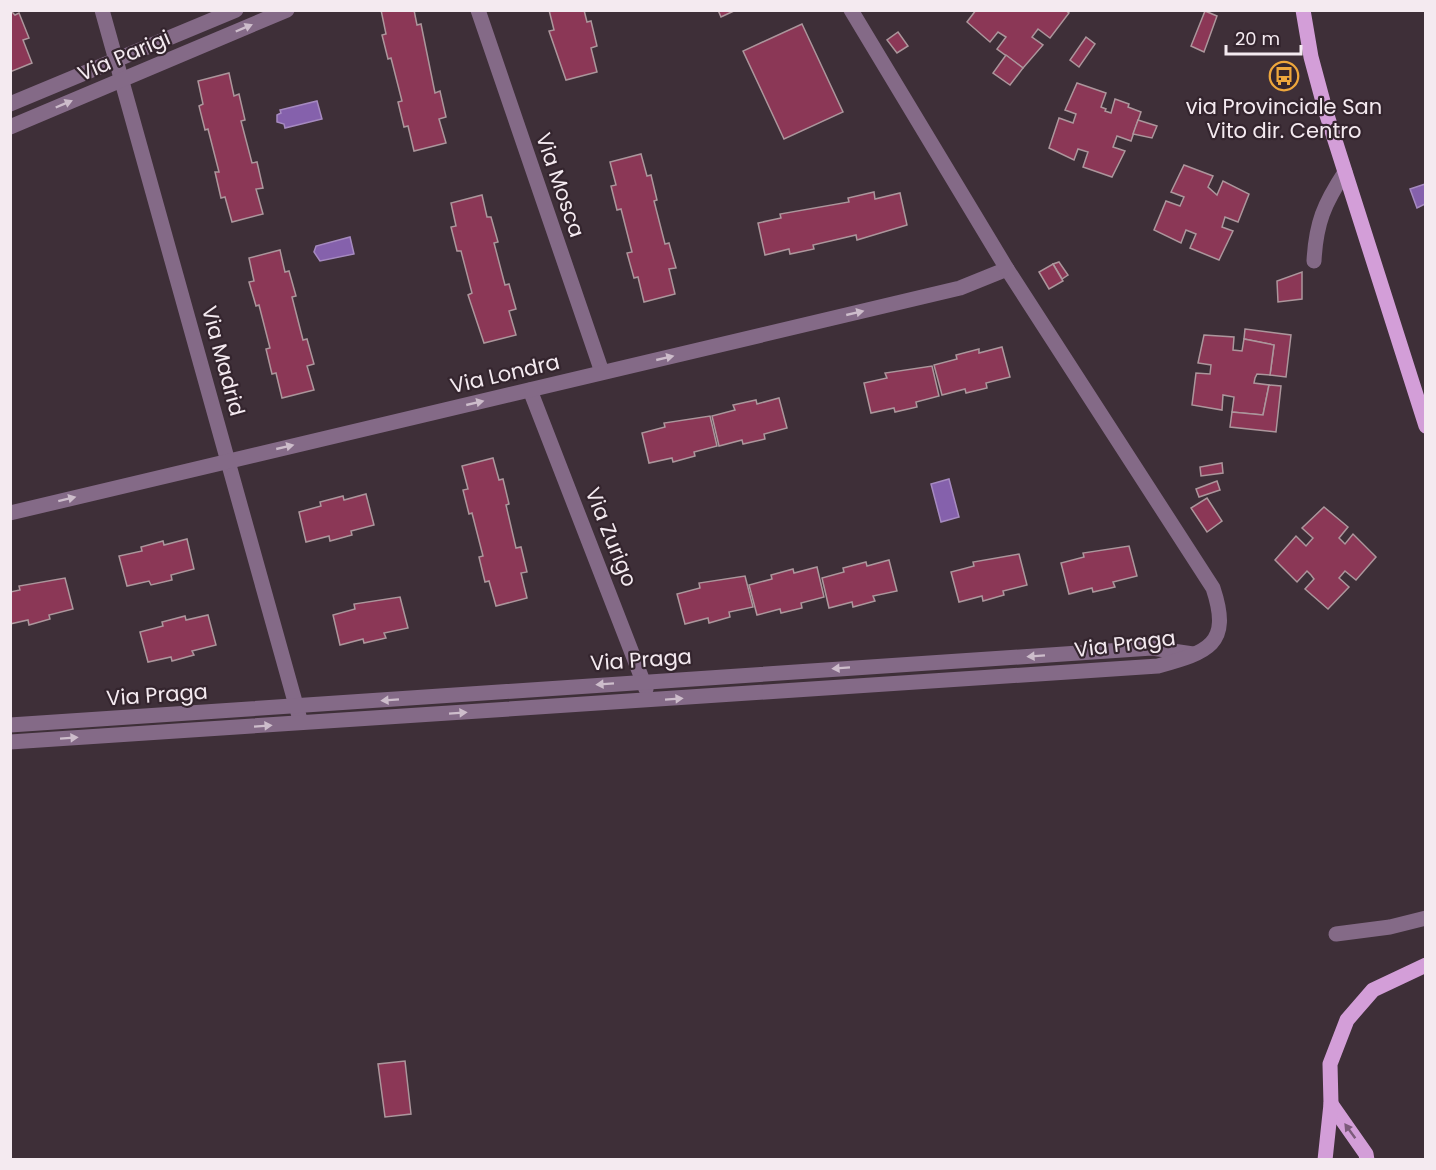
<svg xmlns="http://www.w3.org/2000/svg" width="1436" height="1170" font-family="Poppins,sans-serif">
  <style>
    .water { fill: #8561ac; stroke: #a68ac0; stroke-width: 1.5 }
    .building { fill: #8b3756; stroke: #ac969c; stroke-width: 1.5 }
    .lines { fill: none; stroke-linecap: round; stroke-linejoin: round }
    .minor { stroke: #846a87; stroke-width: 15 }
    .major { stroke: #d39ed8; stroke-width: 15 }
    .oneway { fill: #cdbdcb }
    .oneway2 { fill: #7c5b7a }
    .labels { text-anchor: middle; stroke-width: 4.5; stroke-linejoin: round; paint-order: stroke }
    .street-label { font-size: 21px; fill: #f4eaf0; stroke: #34252e }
    .poi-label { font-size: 21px; fill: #f4eaf0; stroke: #34252e }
  </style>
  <rect width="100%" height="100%" fill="#3e2f38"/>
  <g class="water">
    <path d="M317,101L322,119L285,128L284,124L277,122V115L281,113L280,110Z"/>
    <path d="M1425,184V204L1417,208L1410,189Z"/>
    <path d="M350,237L354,254L320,261L314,252L316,246Z"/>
    <path d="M949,479L959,517L941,522L931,484Z"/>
  </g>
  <g class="building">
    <path d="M10,10L15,15L19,13L29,38L23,40L32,63L10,72Z"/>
    <path d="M381,10H414L417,25L421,24L435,93L440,91L446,117L439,119L446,143L414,151L408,126L404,127L398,102L402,101L391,58L388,59L382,35L386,34Z"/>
    <path d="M549,10H584L587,22L591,21L597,46L591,48L597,72L566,80L549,31L554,30Z"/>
    <path d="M718,10H736L721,17Z"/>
    <path d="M976,10H1065L1069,13L1050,38L1038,29L1032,37L1043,45L1023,68L997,49L1006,37L998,32L990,42L967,22Z"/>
    <path d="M1205,11L1217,16L1204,52L1191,46Z"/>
    <path d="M802,24L843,112L784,139L743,51Z"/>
    <path d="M898,32L908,46L897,53L887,40Z"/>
    <path d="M1086,37L1095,44L1079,67L1070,60Z"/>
    <path d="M1006,55L1023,68L1010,85L993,73Z"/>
    <path d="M229,73L234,96L239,94L245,120L241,121L252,163L257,162L263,188L256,189L263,214L232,222L225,197L221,198L215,172H219L208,129L205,130L199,106L203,104L198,81Z"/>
    <path d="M1077,83L1106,93L1101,107L1106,109L1105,111L1111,113L1115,99L1129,104L1128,107L1141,112L1131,141L1117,136L1113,147L1125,151L1112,177L1083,167L1088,152L1078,149L1074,160L1049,148L1059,118L1073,123L1076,114L1065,110Z"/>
    <path d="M1138,120L1157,126L1152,138L1133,134Z"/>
    <path d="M641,154L647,176L651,175L657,200L654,201L665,244L669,243L676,268L669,269L675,294L644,302L638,277L634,278L627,253L632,252L621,209L617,210L611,186L616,185L610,162Z"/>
    <path d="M1184,165L1213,176L1208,187L1217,195L1223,181L1249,194L1238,222L1225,217L1222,227L1233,231L1219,260L1190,248L1196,234L1186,230L1181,243L1154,230L1166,201L1180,206L1184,197L1171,192Z"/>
    <path d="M874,192L875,199L900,193L907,225L857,240L856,235L813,245L814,249L790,254L789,249L765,255L758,223L781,218L780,214L849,202L848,198Z"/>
    <path d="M482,195L487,217H491L498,242L494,243L505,285L509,284L516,309L509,311L516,335L484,343L468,295L472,293L461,251H457L451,227L456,226L451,203Z"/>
    <path d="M280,250L285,272L289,271L296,296L292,297L303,340L307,339L314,364L307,366L314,390L282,398L276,373L272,374L266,349L270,348L259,305L256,306L249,282L254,281L249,258Z"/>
    <path d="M1059,262L1068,275L1062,279L1053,264Z"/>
    <path d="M1053,264L1063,281L1049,289L1039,272Z"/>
    <path d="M1302,272V299L1278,302L1277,281Z"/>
    <path d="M1245,329L1291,335L1286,377L1270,375L1274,345L1244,339Z"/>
    <path d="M1204,335L1234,337L1233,350L1242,351L1244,339L1274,345L1270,375L1257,374L1255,378L1254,383L1269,385L1263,415L1232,412L1234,397L1223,395L1222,410L1192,405L1196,373L1210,374L1211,365L1198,363Z"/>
    <path d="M1002,347L1010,377L986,383L987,388L966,393L965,389L942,395L934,365L957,359L956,355L979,349V353Z"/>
    <path d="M932,366L939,396L916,402L917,407L895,412L894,408L871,413L864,383L887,378L885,373Z"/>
    <path d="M1269,385L1281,386L1276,432L1230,427L1232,412L1263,415Z"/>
    <path d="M779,398L787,428L764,434L765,439L743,444L742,440L719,446L712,416L735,410L733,405L756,400L757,404Z"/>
    <path d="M710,416L717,446L694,452L695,456L673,462L672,458L649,463L642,433L665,427L664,423Z"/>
    <path d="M493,458L499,480L503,479L509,504L506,505L516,548L521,547L527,572L521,573L527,598L496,606L489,581L485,582L479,557L483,556L472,513L469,514L463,490L468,489L462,466Z"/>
    <path d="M1222,463L1223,473L1201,476L1200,467Z"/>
    <path d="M1217,481L1220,490L1199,497L1196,489Z"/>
    <path d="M366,494L374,525L351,531L352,535L330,541L329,536L306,542L299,512L321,506L320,502L343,496L344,500Z"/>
    <path d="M1207,498L1222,521L1207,532L1191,508Z"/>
    <path d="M1324,507L1348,527L1339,538L1345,544L1353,534L1376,557L1356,580L1345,571L1339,578L1349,587L1328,609L1305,589L1314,579L1311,575L1307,571L1297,582L1275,560L1296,536L1306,546L1313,538L1302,528Z"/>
    <path d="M187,539L194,569L171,575L172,580L151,585L149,581L127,586L119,556L142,551L141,547L163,541L164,545Z"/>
    <path d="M1129,546L1137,576L1113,582L1115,587L1093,592L1092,588L1069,594L1061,563L1084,557L1083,553Z"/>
    <path d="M1019,554L1027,585L1003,591L1004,595L983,601L982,596L959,602L951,572L974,566L973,562Z"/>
    <path d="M889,560L897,591L873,596L875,601L853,607L852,602L829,608L822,578L844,572L843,568L866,562L867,566Z"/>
    <path d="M817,567L824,597L801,603L802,608L781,613L780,609L757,615L749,585L772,579L771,575L793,569L794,573Z"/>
    <path d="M745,576L753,607L729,612L730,617L709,623L708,618L685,624L677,594L700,588L699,583Z"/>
    <path d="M65,578L73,609L49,615L50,619L29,625L28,620L10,624V592L20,590L19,586Z"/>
    <path d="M400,597L408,628L384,633L386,638L364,643L363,639L340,645L333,615L355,609L354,604Z"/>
    <path d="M208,615L216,645L192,651L194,655L172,661L171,657L148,662L140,632L163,626L162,622L185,616L186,620Z"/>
    <path d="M405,1061L411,1114L385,1117L378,1064Z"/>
  </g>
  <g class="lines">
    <g class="minor">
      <path d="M102,10L299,716"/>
      <path d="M478,10L602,372"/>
      <path d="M10,104L236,10"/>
      <path d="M10,127L287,10"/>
      <path d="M1314,261C1316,223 1324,204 1345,172"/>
      <path d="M530,390L646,689"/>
      <path d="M10,513L960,288L1007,269"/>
      <path d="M10,725L1152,648L1193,654"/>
      <path d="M10,742L1158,666C1208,652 1232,645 1213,588L1007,269L851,10"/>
      <path d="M1336,934L1390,927L1426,918"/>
    </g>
    <g class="major">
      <path d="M1303,10L1311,57L1325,109L1426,426"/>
      <path d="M1331,1104L1366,1154L1367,1160"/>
      <path d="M1325,1160L1331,1104L1330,1064L1347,1020L1373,990L1426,965"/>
    </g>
  </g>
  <defs><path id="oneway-solid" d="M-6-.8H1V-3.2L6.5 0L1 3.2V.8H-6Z" transform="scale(1.5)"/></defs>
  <g class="oneway">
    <use href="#oneway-solid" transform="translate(244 28) rotate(-23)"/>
    <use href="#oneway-solid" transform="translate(64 104) rotate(-23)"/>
    <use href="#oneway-solid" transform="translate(855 313) rotate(-13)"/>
    <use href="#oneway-solid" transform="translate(665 358) rotate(-13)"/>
    <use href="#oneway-solid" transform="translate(475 403) rotate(-13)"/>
    <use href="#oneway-solid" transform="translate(285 447) rotate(-13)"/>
    <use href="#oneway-solid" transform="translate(67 499) rotate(-14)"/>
    <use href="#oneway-solid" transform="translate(1036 656) rotate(176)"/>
    <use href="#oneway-solid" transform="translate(841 668) rotate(176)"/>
    <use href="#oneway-solid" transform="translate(605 684) rotate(176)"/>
    <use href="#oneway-solid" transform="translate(674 699) rotate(-4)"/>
    <use href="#oneway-solid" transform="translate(390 700) rotate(176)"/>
    <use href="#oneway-solid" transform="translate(458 713) rotate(-4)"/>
    <use href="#oneway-solid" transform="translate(263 726) rotate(-4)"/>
    <use href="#oneway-solid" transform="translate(69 738) rotate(-4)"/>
  </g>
  <use class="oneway2" href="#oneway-solid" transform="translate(1350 1131) rotate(-126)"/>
  <defs>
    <g id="bus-ring" transform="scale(1.5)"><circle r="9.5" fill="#34252e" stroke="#eea73c" stroke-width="1.5"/><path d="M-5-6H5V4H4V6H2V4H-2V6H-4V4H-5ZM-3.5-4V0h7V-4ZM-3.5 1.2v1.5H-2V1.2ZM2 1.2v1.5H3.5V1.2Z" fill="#eea73c"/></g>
  </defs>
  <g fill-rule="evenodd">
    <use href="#bus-ring" x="1284" y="76"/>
  </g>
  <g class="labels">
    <g class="street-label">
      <text transform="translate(124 56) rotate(-23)" y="7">Via Parigi</text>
      <text transform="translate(560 185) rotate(71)" y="7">Via Mosca</text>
      <text transform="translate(223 361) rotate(75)" y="7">Via Madrid</text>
      <text transform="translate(505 374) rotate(-13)" y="7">Via Londra</text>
      <text transform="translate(611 537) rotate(68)" y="7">Via Zurigo</text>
      <text transform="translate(1125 644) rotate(-7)" y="7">Via Praga</text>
      <text transform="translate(641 660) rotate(-4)" y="7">Via Praga</text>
      <text transform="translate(157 695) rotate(-4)" y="7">Via Praga</text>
    </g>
    <g class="poi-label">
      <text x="1284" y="114">via Provinciale San<tspan x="1284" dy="24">Vito dir. Centro</tspan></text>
    </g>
  </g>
  <rect width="1436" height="1170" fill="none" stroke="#f4eaf0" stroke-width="24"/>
  <path d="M1226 45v9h75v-9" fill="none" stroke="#f4eaf0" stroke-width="3"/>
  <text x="1235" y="45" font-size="18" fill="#f4eaf0" stroke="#34252e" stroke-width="4.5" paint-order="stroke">20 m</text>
</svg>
